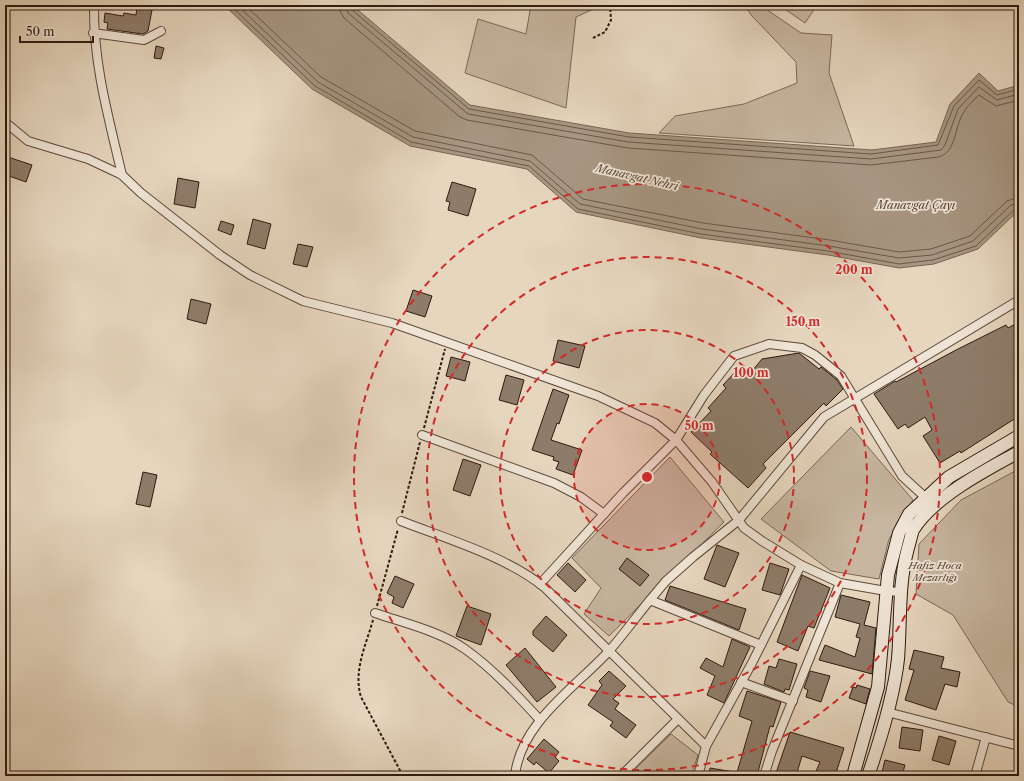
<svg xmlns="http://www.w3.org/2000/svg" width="1024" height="781" font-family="'Libre Caslon Text',serif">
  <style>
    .green { fill: #c7b6a0; stroke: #7a6858 }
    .water { fill: #a79682; stroke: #776454 }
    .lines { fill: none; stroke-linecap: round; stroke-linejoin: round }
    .shore { stroke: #6a5848; stroke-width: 1 }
    .building { fill: #8e7c6a; stroke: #2e1a0f }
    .street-casing { stroke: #5c493b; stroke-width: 10 }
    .secondary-casing { stroke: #2e1a0f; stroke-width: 14 }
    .path { stroke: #2e1a0f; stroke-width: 2; stroke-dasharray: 3 2; stroke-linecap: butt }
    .street { stroke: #efe4d5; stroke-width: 8 }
    .secondary { stroke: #efe4d5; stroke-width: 12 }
    .ring { fill: none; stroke: #d62828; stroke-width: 2; stroke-dasharray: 7 5 }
    .labels { text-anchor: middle; stroke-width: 3.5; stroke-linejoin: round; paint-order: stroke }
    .park-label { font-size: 10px; font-style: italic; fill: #5c493a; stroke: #efe4d5 }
    .water-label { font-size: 11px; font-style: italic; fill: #584537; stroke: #efe4d5 }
    .centre { fill: #d62828; stroke: #efe4d5; stroke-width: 2 }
    .ring-label { font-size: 12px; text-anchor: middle; font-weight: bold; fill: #d62828; stroke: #efe4d5; stroke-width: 3.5; stroke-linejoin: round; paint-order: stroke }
  </style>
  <rect width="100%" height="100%" fill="#e6d6be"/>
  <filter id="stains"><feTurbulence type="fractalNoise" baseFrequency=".005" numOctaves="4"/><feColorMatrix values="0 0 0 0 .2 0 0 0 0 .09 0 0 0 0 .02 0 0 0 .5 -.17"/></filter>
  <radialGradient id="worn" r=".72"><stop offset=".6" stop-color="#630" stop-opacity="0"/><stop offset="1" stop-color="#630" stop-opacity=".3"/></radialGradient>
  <g class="green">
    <path d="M531,5H602L576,17L566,108L465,73L478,19L526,34Z"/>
    <path d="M744,5H760L801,33L832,35L829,73L854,146L659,133L675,116L744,104L797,83L796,62L752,16Z"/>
    <path d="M779,5H817L805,23Z"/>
    <path d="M851,427L913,500L889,539L879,579L831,571L761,519Z"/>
    <path d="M670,457L724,522L609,636L584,614L601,588L572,558Z"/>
    <path d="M1019,469V707L1008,702L953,615L916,594L919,544L961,500Z"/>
    <path d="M671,734L698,755L691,776H628Z"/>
  </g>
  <path class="water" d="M224,5H352L470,105L629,133L872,150L936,142L950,104L979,73L998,91L1019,85V210L978,249L934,264L899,268L828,255L701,238L576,212L527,169L410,146L312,89Z"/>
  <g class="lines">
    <g class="shore">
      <path d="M230,5L315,86L411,142L529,166L578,209L701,234L828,251L899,264L933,260L976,246L1015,209L1019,208"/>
      <path d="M237,5L318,82L413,137L530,161L580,204L702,229L829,246L899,258L932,255L973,241L1011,205L1019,203"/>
      <path d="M245,5L321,77L415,131L532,155L583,199L703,223L830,240L899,252L931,249L970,236L1007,201L1019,197"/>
      <path d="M339,5L340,11L344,18L460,117L467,120L628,148L871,165L938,157C957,153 954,126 964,112C967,106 974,100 979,95L996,106L1019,100"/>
      <path d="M345,5L348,13L468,114L628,142L871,159L941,150L945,145L958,109L979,87L997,100L1019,94"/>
      <path d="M350,5L352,10L469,109L629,137L871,154L938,145L954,106L979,80L997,95L1019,89"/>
    </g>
  </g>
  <g class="building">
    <path d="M137,7L152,10L148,31L143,34L107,29L108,23L104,22L105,13L123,16L124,13L136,15Z"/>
    <path d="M156,46L164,48L161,59L154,58Z"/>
    <path d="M5,156L32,165L26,182L9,176L10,173L5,172Z"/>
    <path d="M178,178L199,182L195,208L174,204Z"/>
    <path d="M452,182L476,189L468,216L448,210L450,202L446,201Z"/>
    <path d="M253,219L271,224L265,249L247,244Z"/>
    <path d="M221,221L234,225L231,235L218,230Z"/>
    <path d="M298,244L313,247L307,267L293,264Z"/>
    <path d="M413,290L432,296L425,317L406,311Z"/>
    <path d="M191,299L211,304L206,324L187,319Z"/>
    <path d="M1019,322V416L961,453L960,451L940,463L923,436L932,430L925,417L908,428L905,424L898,429L874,394L895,381L896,382L958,349L1006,325L1008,328Z"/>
    <path d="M558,340L585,346L579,368L553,361Z"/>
    <path d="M799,353L819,369L821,367L837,380L843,389L826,406L824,403L763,464L766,468L748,488L710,454L712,452L691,432L711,411L708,408L726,388L723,385L738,369L747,377L762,359Z"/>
    <path d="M451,357L470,362L465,381L446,376Z"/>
    <path d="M506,375L524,380L517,405L499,400Z"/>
    <path d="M553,389L569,395L559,424L557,423L551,440L582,450L573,475L556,469L559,462L553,460L554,457L532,450Z"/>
    <path d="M463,459L481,465L470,496L453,490Z"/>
    <path d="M143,472L157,475L150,507L136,504Z"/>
    <path d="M717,545L739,553L725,587L704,579Z"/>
    <path d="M627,558L649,575L640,586L619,569Z"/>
    <path d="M568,563L586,580L575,592L557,575Z"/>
    <path d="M770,563L789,569L780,595L762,590Z"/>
    <path d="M802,575L830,588L814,628L808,626L798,651L777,642Z"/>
    <path d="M395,576L414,584L403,608L392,603L394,597L387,593Z"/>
    <path d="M670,586L746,609L739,630L665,600Z"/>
    <path d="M841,595L870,602L864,625L876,628L872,674L819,660L825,645L855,657L860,638L856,637L860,624L835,617Z"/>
    <path d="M467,606L491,614L481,645L456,636Z"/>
    <path d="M546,616L567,635L553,652L533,635V631Z"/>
    <path d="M732,639L750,647L724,703L707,695L715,676L700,668L706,658L723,667Z"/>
    <path d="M525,648L556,687L537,702L506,665Z"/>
    <path d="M914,650L944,657L941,668L960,672L957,687L945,684L936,710L905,700L914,670L909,669Z"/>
    <path d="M779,659L797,664L789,690L785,689L784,692L764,684L769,666L776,668Z"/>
    <path d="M609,671L626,686L613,699L619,703L615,709L636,725L626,738L610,726L613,722L588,705L602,685L599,681Z"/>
    <path d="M810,671L830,676L821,702L806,697L808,690L804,688Z"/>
    <path d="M857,685L870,689L866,704L849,698L853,687L856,688Z"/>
    <path d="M747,691L781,702L773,727L770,726L757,776H736L752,721L739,716Z"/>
    <path d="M902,727L923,730L920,751L899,748Z"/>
    <path d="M790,732L844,748L835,776H814L820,762L802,756L796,776H775Z"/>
    <path d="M939,736L956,741L949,765L932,760Z"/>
    <path d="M544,739L559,752L555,757L559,761L549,773L536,762L534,765L527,759Z"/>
    <path d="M885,760L905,765L902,776H881Z"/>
    <path d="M710,768L734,772L733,776L709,775Z"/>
  </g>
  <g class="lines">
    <g class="street-casing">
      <g id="street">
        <path d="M94,5C93,63 109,119 122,175"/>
        <path d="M93,33L144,40L161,31"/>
        <path d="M5,122L28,141L88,159L122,175L141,193L220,255L250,275L303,301L392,323L598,396L655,423L676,440L712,482L744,528L762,541L801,565L840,583L886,591L901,592"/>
        <path d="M422,435L554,483L581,497L604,514"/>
        <path d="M401,521C447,539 505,556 544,587L706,746"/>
        <path d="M540,584L623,493L676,440L704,395L734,356L769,344L802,348L815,355L841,376L902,476L926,498"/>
        <path d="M375,613C404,623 439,631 465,649C493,669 517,695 540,720"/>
        <path d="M761,645L650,600L666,581L693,557L739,520L824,417L1019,300"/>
        <path d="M741,682L793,701"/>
        <path d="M887,712L1019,746"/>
        <path d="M515,776C520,723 576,687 609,651C623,635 636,617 650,600"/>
        <path d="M621,776L678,719"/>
        <path d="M698,776L706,746L752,663L801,565"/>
        <path d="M764,776L772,751L840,583"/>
        <path d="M975,776L986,737"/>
      </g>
    </g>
    <g class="secondary-casing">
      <g id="secondary">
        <path d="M853,776L878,687L888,575L899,533L909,514L949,477L1019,436"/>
        <path d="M868,776C880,741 894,696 898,659C901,622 898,584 908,548C910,542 911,535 913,530C932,498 987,469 1019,452"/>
      </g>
    </g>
    <g class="path">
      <path d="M593,38L605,32L611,20L610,5"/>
      <path d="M424,428L445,349"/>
      <path d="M402,513L420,442"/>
      <path d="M377,606L398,529"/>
      <path d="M373,620C366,645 353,671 361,697L403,776"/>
    </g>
    <use href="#street" class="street"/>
    <use href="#secondary" class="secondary"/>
  </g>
  <circle cx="647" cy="477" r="73" fill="#d62828" fill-opacity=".12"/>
  <g class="ring">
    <circle cx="647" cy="477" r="73"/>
    <circle cx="647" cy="477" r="147"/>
    <circle cx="647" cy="477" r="220"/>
    <circle cx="647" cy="477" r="293"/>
  </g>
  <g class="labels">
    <g class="park-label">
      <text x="935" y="569">Hafız Hoca<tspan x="935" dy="12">Mezarlığı</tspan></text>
    </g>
    <g class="water-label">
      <text transform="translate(637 177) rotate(13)" y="4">Manavgat Nehri</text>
      <text x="916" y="209">Manavgat Çayı</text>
    </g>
  </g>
  <circle cx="647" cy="477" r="6" class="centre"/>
  <g class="ring-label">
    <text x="854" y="274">200 m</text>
    <text x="803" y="326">150 m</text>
    <text x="751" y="377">100 m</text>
    <text x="699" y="430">50 m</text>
  </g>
  <rect width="1024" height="781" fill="none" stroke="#e6d6be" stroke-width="20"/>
  <rect x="6" y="6" width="1012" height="769" fill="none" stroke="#2e1a0f" stroke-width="2"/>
  <rect x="10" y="10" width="1004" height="761" fill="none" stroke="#2e1a0f"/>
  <path d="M20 36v6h73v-6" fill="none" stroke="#2e1a0f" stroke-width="2"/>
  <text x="26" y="36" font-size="12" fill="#2e1a0f" stroke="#efe4d5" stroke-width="3" paint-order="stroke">50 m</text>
  <rect width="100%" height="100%" filter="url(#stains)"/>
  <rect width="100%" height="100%" fill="url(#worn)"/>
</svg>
